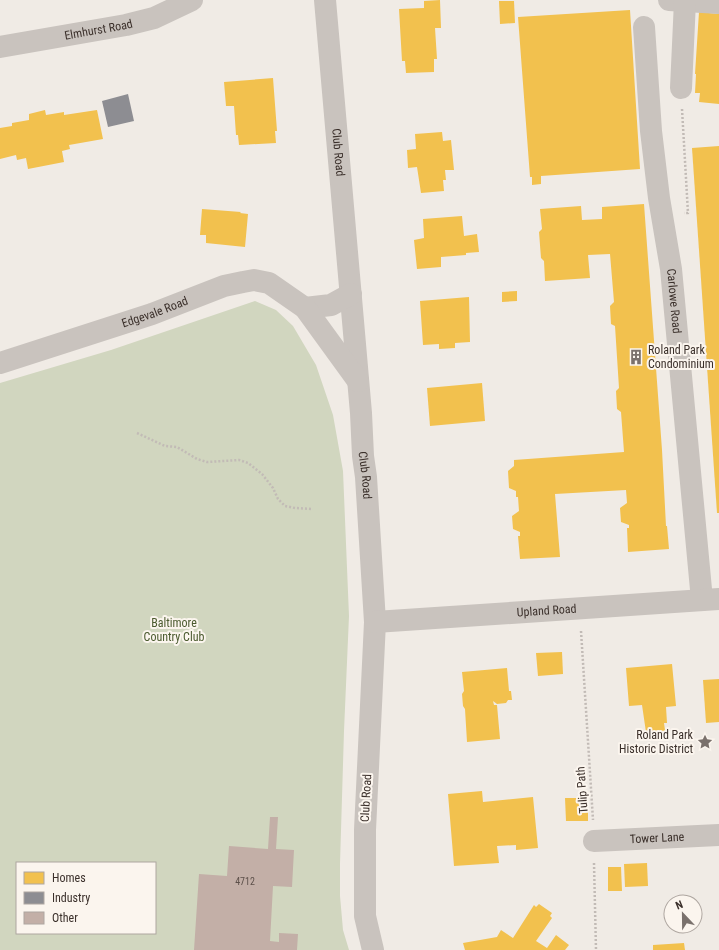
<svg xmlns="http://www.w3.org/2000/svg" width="719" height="950" font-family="'Roboto Condensed',sans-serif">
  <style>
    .green { fill: #d1d6bf; fill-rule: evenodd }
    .homes { fill: #f2c14e }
    .industry { fill: #8d8d92 }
    .building { fill: #c3afa7 }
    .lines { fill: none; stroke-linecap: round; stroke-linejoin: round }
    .path { stroke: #c2bbb6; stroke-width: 2.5; stroke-dasharray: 2 2; stroke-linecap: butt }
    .minor { stroke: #c9c3be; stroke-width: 22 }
    .labels { text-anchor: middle; stroke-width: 4; stroke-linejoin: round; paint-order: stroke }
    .number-label { font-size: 10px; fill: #5d504a }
    .street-label { font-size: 12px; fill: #3b302b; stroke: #fbf5ee }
    .poi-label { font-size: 12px; fill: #3b302b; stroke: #fbf5ee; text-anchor: start }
    .park-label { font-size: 12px; fill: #4a5a2e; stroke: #fbf5ee }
  </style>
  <rect width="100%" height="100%" fill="#f0ebe5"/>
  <path class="green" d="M255,301L276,310L293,326L316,365L333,415L343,471L349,616L344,731L340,864V896L343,930L349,950H0V383L111,350ZM17,863H155V933H17Z"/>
  <g class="homes">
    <path d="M440,0L441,28H435L437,59H434V72L406,73L405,61H402L399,9L424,8V1Z"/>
    <path d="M499,1H514L515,23L500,24Z"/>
    <path d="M630,10L640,169L541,176V184L532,185V177H530L518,17Z"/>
    <path d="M699,12L719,14V104L699,102L700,93H695L696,74H695Z"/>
    <path d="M273,78L277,131H275L276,143L239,145L238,135H236L234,106H226L224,82Z"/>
    <path d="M45,110L46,115L64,112V115L97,110L103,139L69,145L70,149L62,151L64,162L28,169L26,158L17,160L16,155L0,159V128L12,126V123L29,120V114Z"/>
    <path d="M442,132L443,141L451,140L454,170H445L446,180H443L444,191L421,193L417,167L408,168L407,150L416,149L415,134Z"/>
    <path d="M719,146V513H717L692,148Z"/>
    <path d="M644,204L662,450L666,526H667L669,549L628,552L627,528H629V525L621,522L620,508L627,503L626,490L555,494L560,557L520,559L518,536H520V532L513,529L512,516L519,511L518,497H516V491L509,488L508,471L514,466V460L624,452L621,412L617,409L616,391L619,388L615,326L611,324L610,306L614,302L610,254L588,255L590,278L545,281L544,261L541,258L539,232L542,229L540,209L581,206L582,220L602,219V207Z"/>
    <path d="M202,209L241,212L240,213L248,214L245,247L206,243V235H200Z"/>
    <path d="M462,216L464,236L477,234L479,252L466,253V255L441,257V267L417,269L414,240L424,238L423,219Z"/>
    <path d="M517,291V301L502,302V292Z"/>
    <path d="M469,297L470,342L455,343V348L439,349V344L423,345L420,301Z"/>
    <path d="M482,383L485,421L430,426L427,388Z"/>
    <path d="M562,652L563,674L538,676L536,653Z"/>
    <path d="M672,664L676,706L666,707L667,723H664L666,738L647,739L642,705L629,706L626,668Z"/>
    <path d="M507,668L509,691H511L512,700H508L506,703L497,704L493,701L494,705H497L500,739L467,742L465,709L463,706L462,694L464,691L462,672Z"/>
    <path d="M719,679V722L706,723L703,680Z"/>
    <path d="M482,791L483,802L533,797L538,848L516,850V845L497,846L499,863L454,866L448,794Z"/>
    <path d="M565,798H588V821H566Z"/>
    <path d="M647,863L648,886L625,887L624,864Z"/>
    <path d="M608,867H621L622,891H608Z"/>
    <path d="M539,904L552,913L550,916L552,918L536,941L547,948L556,935L569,945L565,950H465L463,943L497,937L501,930L513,938L534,905L536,907Z"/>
    <path d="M684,943L685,950H653V945Z"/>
  </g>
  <path class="industry" d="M128,94L134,121L108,127L102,101Z"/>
  <path class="building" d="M270,817H278L276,849L294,850L292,887L273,886L270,941L279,942V933L298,934L297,950H194L199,874L227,876L229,846L268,849Z"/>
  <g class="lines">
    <g class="path">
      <path d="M682,109L688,213H684"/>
      <path d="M137,433L165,446L177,447L197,459L207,462L239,460L248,463L262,474L273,488L278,499L285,506L295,508L313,509"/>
      <path d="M581,631L593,820"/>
      <path d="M594,863L596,950"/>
    </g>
    <g class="minor">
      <path id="s1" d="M325,0L361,413L363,456L366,477L375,622L365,830V916L373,950"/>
      <path d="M669,0L719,3"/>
      <path id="s2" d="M644,27L651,131L659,198L671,269L702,600"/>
      <path id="s3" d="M0,47L126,25L154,18L192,0"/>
      <path d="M681,88L685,1"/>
      <path d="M305,308L331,305L351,294"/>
      <path id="s4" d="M0,363L152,314L224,286L243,282L254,280L269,283L305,308L358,381"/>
      <path id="s5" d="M375,622L719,599"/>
      <path id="s6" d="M594,841L719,835"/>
    </g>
  </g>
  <defs>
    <g id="building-bare" transform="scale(1.2)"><path d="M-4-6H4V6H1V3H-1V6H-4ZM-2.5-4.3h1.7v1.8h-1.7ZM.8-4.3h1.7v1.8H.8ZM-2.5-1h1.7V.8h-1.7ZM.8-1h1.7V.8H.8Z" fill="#7a716c" stroke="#fbf5ee" stroke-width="2.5" paint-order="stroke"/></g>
    <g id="sight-bare" transform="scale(1.2)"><path d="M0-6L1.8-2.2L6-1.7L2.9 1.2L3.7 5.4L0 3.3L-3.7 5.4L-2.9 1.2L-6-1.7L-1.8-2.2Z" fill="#7a716c" stroke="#fbf5ee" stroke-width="2.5" paint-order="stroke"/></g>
  </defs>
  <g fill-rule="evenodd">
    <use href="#building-bare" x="636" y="357"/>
    <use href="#sight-bare" x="705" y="742"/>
  </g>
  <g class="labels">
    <g class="number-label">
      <text x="245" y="885">4712</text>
    </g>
    <g class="street-label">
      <text dy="4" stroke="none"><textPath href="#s3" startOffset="100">Elmhurst Road</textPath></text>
      <text dy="4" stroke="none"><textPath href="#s1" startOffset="153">Club Road</textPath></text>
      <text dy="4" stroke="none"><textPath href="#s2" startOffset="276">Carlowe Road</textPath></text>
      <text dy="4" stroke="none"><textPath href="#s4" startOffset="163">Edgevale Road</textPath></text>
      <text dy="4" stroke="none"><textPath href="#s1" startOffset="477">Club Road</textPath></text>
      <text dy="4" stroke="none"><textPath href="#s5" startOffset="172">Upland Road</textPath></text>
      <text transform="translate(582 790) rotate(-94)" y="4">Tulip Path</text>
      <text transform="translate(366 798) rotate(-87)" y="4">Club Road</text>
      <text dy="4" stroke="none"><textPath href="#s6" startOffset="63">Tower Lane</textPath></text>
    </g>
    <g class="poi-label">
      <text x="648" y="354">Roland Park<tspan x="648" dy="14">Condominium</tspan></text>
      <text x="693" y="739" text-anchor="end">Roland Park<tspan x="693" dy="14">Historic District</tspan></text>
    </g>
    <g class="park-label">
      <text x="174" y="627">Baltimore<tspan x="174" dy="14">Country Club</tspan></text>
    </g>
  </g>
  <rect x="16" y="862" width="140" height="72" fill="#fbf5ee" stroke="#aea6a0"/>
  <rect x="24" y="872" width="20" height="12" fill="#f2c14e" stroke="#aea6a0"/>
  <text x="52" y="882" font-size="12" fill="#3b302b">Homes</text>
  <rect x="24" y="892" width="20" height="12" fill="#8d8d92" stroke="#aea6a0"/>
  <text x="52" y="902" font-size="12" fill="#3b302b">Industry</text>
  <rect x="24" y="912" width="20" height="12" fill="#c3afa7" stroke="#aea6a0"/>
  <text x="52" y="922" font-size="12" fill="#3b302b">Other</text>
  <g transform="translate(683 914) rotate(338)"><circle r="19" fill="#fbf5ee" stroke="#aea6a0"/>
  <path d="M0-3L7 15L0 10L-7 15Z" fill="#7a716c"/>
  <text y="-6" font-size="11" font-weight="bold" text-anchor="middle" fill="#3b302b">N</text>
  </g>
</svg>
